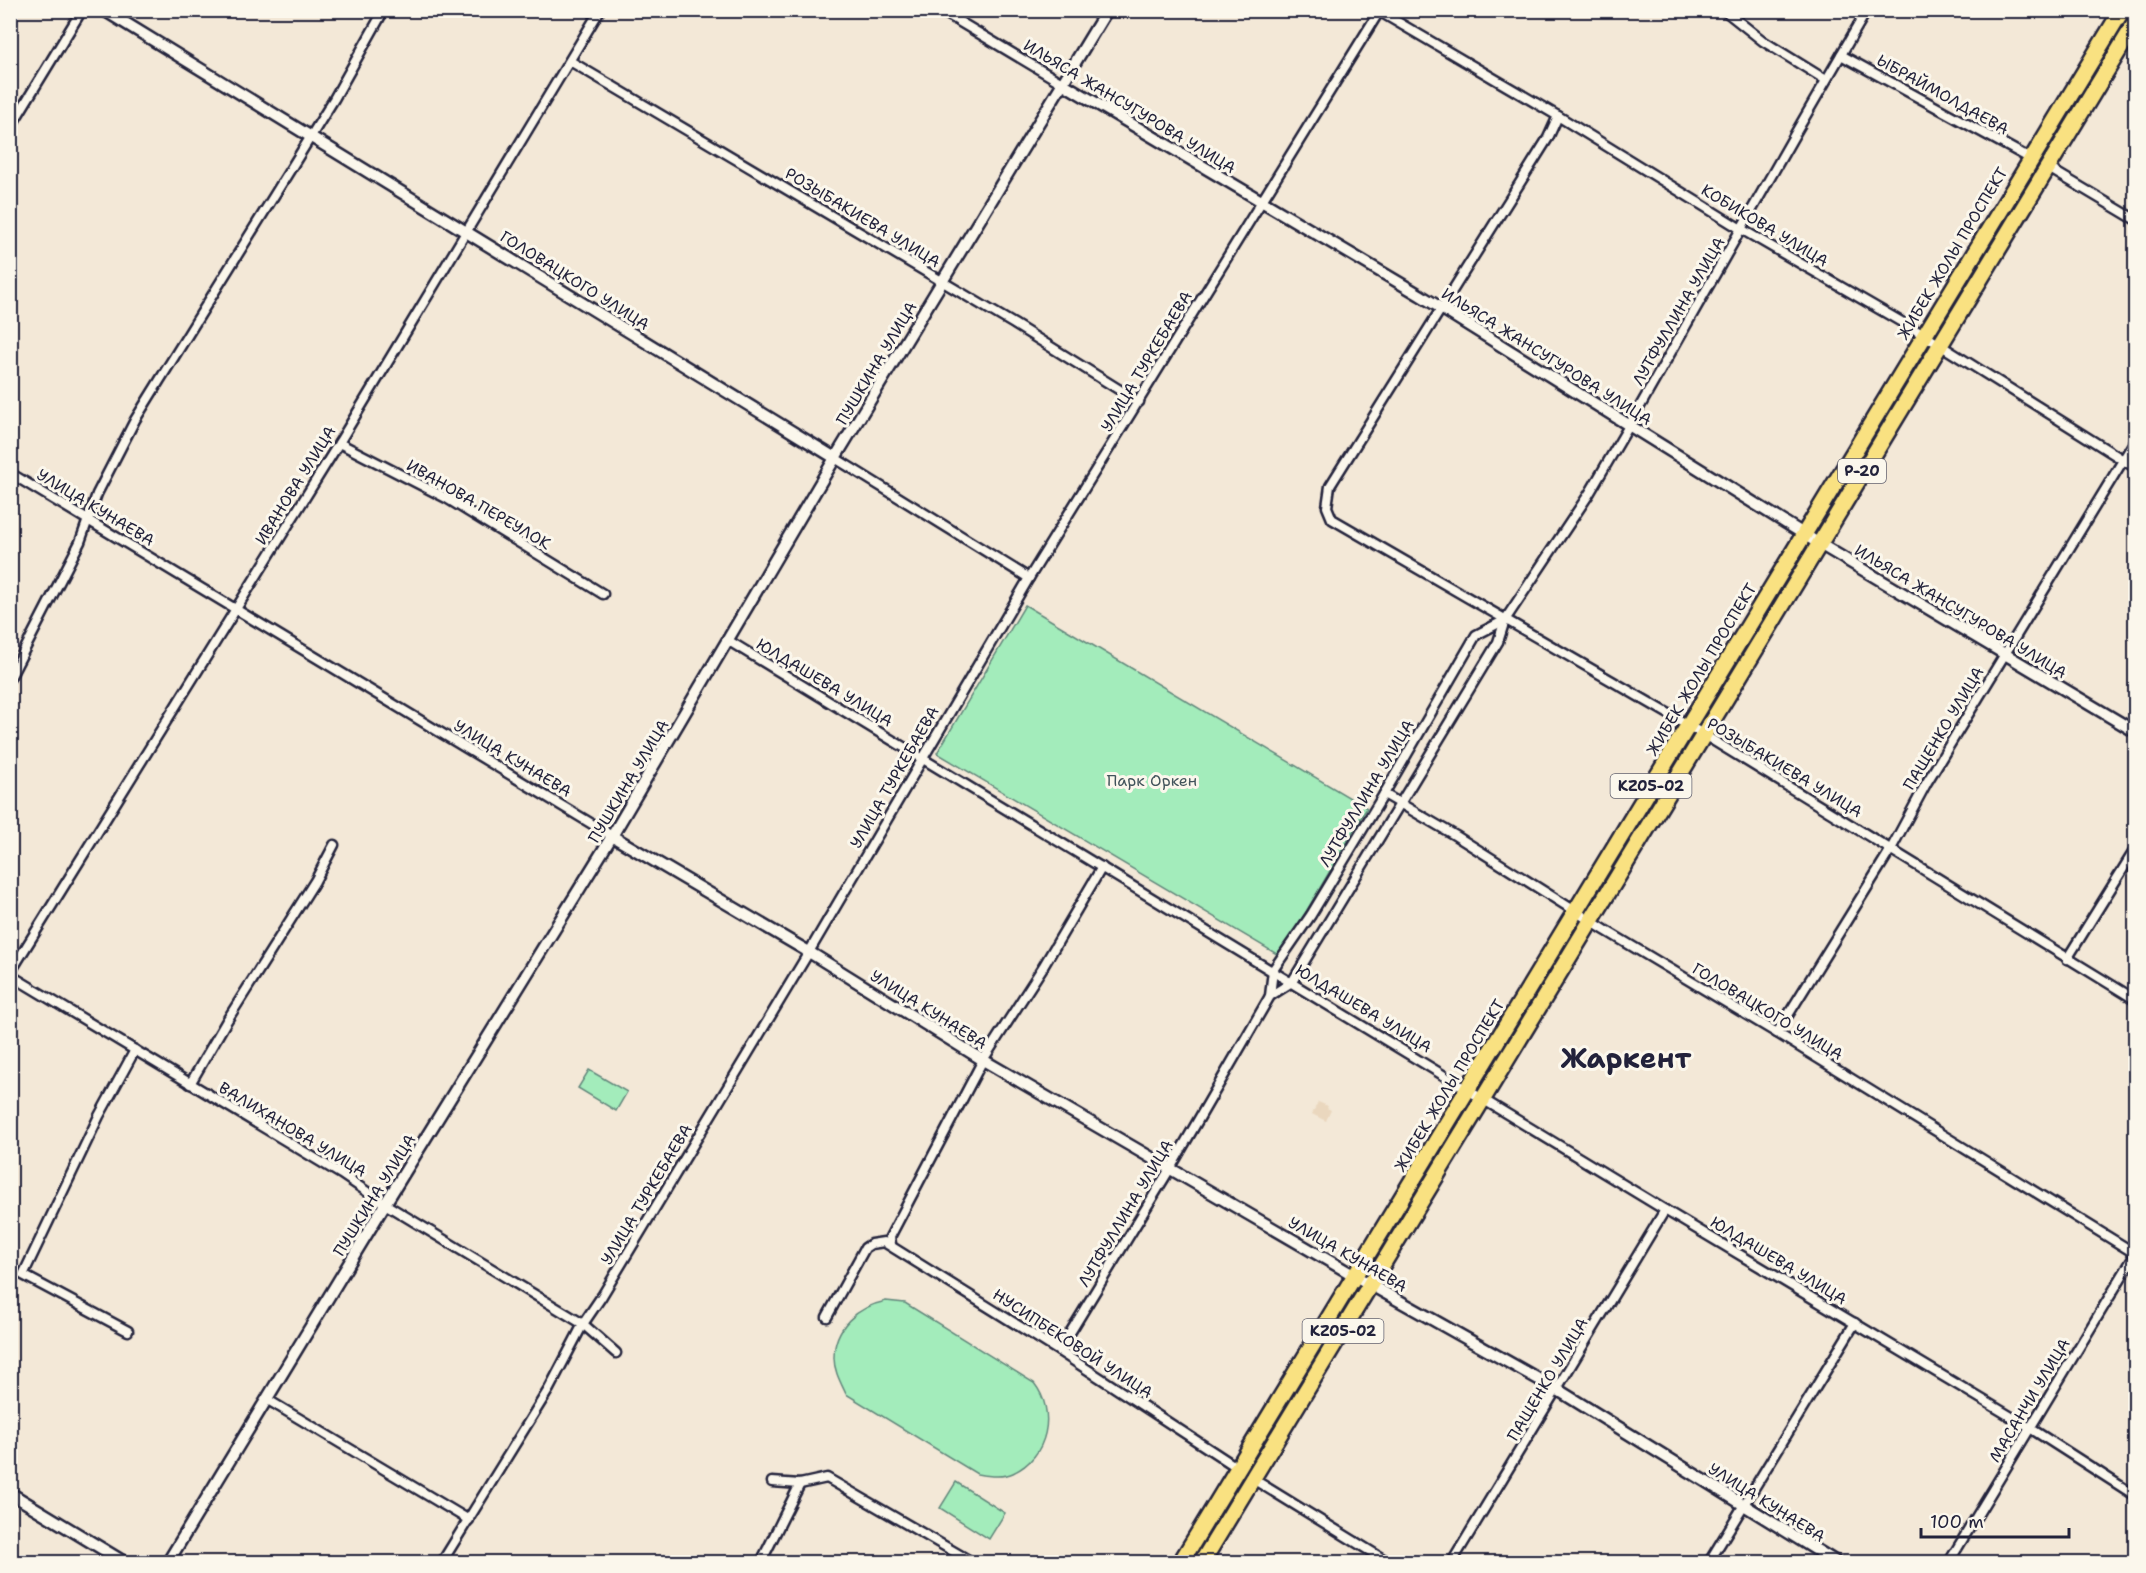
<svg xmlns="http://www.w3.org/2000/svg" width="2146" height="1573" font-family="'Shantell Sans',sans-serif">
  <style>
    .built { fill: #ead7be }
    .green { fill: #a3ecbb; stroke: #62877b; stroke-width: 1.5 }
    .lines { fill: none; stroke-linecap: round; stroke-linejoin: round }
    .street-casing { stroke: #22223b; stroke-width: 13 }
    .secondary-casing { stroke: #22223b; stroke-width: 15 }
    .highway-casing { stroke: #22223b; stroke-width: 20 }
    .street { stroke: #fbf7ec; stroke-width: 8 }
    .secondary { stroke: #fbf7ec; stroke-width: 10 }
    .highway { stroke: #f9e181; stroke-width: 15 }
    .labels { text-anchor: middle; stroke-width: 6; stroke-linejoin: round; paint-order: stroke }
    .shield { fill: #fbf7ec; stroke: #636270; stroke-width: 1.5 }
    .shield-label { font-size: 15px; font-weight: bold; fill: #22223b }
    .street-label { font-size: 16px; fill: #22223b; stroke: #fbf7ec }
    .park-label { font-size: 16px; fill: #42545b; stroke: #fbf7ec }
    .town-label { font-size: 28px; font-weight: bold; fill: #22223b; stroke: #fbf7ec }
  </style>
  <rect width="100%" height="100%" fill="#f3e8d7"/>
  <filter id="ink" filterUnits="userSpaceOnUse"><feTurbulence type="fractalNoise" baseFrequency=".0167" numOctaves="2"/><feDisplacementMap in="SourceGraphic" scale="12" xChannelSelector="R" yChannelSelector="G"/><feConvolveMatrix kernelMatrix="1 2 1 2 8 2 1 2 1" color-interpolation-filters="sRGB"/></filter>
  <g filter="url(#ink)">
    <path class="built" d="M1318,1102L1328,1106L1327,1108L1331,1110L1326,1121L1312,1114Z"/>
    <g class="green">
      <path d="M1025,605L1367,808L1280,956L937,753Z"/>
      <path d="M589,1070L627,1092L616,1111L578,1088Z"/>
      <path d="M886,1301L905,1303L1034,1383C1057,1412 1048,1457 1013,1473C1003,1478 988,1476 977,1474L846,1394C841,1383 834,1371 834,1358C834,1327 857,1307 886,1301Z"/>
      <path d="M956,1482L1005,1513L989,1539L940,1508Z"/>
    </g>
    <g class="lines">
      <g class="street-casing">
        <g id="street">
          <path d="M940,10L1062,83"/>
          <path d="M1377,10L1558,116L1741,229L1924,335L2136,468"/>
          <path d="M1724,10L1763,41L1826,80"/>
          <path d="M1841,55L2031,159"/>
          <path d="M570,61L1014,324L1139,402"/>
          <path d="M1558,116L1548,138L1330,486L1327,507L1332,519L1688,725L2136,1000"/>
          <path d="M10,128L82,10"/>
          <path d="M2047,167L2136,220"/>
          <path d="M339,443L448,499L603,594"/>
          <path d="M835,458L1029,578"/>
          <path d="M10,473L612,836"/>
          <path d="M729,641L1665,1210L2030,1428L2136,1496"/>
          <path d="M10,678L80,542L97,494L135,420L334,99L384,10"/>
          <path d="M1384,794L1456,836L1605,930L1777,1033L2136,1254"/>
          <path d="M2067,959L2136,848"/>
          <path d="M10,973L339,443L600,10"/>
          <path d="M10,975L341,1174L385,1204L583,1324L616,1353"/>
          <path d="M1270,996L1292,982L1498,642L1505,620L1589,494L1630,424L1795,134L1867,10"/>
          <path d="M1777,1033L1891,849L1927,782L2136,439"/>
          <path d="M190,1084L226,1022L315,881L334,845"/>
          <path d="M891,1244L890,1237L983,1060L1043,967L1102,867"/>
          <path d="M827,1317L865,1248L871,1244L884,1242L1059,1351L1238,1468"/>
          <path d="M128,1331L23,1275L99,1116L135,1050"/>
          <path d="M1059,1351L1171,1167L1270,996L1273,970L1311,915L1384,794L1476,635L1505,620"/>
          <path d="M268,1400L469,1520"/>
          <path d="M1253,1479L1388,1562"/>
          <path d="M772,1482L800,1484L827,1478L972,1562"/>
          <path d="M442,1562L549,1389L583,1324L602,1296L809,952L1029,578L1380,10"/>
          <path d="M761,1562L800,1484"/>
          <path d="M1452,1562L1665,1210"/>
          <path d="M1709,1562L1855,1323"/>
          <path d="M1949,1562L2136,1253"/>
        </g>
      </g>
      <g class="secondary-casing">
        <g id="secondary">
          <path d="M104,10L835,458"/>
          <path d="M1062,83L1420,295L1818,543L2136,732"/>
          <path d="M612,836L809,952L983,1060L1355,1276L1558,1390L1836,1562"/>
          <path d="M10,1493L124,1562"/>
          <path d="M168,1562L385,1204L612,836L835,458L1107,10"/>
        </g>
      </g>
      <g class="highway-casing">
        <g id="highway">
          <path d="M1181,1562L2122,10"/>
          <path d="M1202,1562L2136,22"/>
        </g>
      </g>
      <use href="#street" class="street"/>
      <use href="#secondary" class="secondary"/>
      <use href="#highway" class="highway"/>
    </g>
  </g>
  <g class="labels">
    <g class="shield">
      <rect x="1838" y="459" width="48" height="24" rx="4.5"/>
      <rect x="1610.5" y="774" width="81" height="24" rx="4.5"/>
      <rect x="1302.5" y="1319" width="81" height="24" rx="4.5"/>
    </g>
    <g class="shield-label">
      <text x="1862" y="476">Р-20</text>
      <text x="1651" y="791">KZ05-02</text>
      <text x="1343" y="1336">KZ05-02</text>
    </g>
    <g class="street-label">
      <text transform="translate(1943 94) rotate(29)" y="6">ЫБРАЙМОЛДАЕВА</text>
      <text transform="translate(1130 106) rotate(31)" y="6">ИЛЬЯСА ЖАНСУГУРОВА УЛИЦА</text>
      <text transform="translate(863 217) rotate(31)" y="6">РОЗЫБАКИЕВА УЛИЦА</text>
      <text transform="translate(1765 225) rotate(31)" y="6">КОБИКОВА УЛИЦА</text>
      <text transform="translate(1952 253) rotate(-59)" y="6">ЖИБЕК ЖОЛЫ ПРОСПЕКТ</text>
      <text transform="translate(575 280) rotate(32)" y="6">ГОЛОВАЦКОГО УЛИЦА</text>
      <text transform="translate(1678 311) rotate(-60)" y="6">ЛУТФУЛЛИНА УЛИЦА</text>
      <text transform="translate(1547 356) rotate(32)" y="6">ИЛЬЯСА ЖАНСУГУРОВА УЛИЦА</text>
      <text transform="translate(1146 361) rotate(-59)" y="6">УЛИЦА ТУРКЕБАЕВА</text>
      <text transform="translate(876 363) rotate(-59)" y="6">ПУШКИНА УЛИЦА</text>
      <text transform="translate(295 485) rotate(-58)" y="6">ИВАНОВА УЛИЦА</text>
      <text transform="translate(479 504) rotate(30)" y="6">ИВАНОВА ПЕРЕУЛОК</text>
      <text transform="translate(96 507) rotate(31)" y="6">УЛИЦА КУНАЕВА</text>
      <text transform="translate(1961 611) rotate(31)" y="6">ИЛЬЯСА ЖАНСУГУРОВА УЛИЦА</text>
      <text transform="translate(1701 669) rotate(-59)" y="6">ЖИБЕК ЖОЛЫ ПРОСПЕКТ</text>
      <text transform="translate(825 682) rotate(31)" y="6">ЮЛДАШЕВА УЛИЦА</text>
      <text transform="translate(1943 728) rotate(-59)" y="6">ПАЩЕНКО УЛИЦА</text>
      <text transform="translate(513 758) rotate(31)" y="6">УЛИЦА КУНАЕВА</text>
      <text transform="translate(1785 767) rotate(31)" y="6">РОЗЫБАКИЕВА УЛИЦА</text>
      <text transform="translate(894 777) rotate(-60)" y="6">УЛИЦА ТУРКЕБАЕВА</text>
      <text transform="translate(628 781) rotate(-59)" y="6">ПУШКИНА УЛИЦА</text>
      <text transform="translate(1366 793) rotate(-59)" y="6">ЛУТФУЛЛИНА УЛИЦА</text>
      <text transform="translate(1364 1008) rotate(31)" y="6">ЮЛДАШЕВА УЛИЦА</text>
      <text transform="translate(929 1009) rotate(32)" y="6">УЛИЦА КУНАЕВА</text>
      <text transform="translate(1768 1011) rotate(31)" y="6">ГОЛОВАЦКОГО УЛИЦА</text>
      <text transform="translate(1449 1085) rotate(-59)" y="6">ЖИБЕК ЖОЛЫ ПРОСПЕКТ</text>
      <text transform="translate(293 1129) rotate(31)" y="6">ВАЛИХАНОВА УЛИЦА</text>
      <text transform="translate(646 1194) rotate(-59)" y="6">УЛИЦА ТУРКЕБАЕВА</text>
      <text transform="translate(374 1195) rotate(-58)" y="6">ПУШКИНА УЛИЦА</text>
      <text transform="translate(1125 1213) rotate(-59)" y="6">ЛУТФУЛЛИНА УЛИЦА</text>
      <text transform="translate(1348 1254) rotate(30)" y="6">УЛИЦА КУНАЕВА</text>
      <text transform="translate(1779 1260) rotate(31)" y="6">ЮЛДАШЕВА УЛИЦА</text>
      <text transform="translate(1073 1343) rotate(33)" y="6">НУСИПБЕКОВОЙ УЛИЦА</text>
      <text transform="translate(1547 1379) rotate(-59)" y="6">ПАЩЕНКО УЛИЦА</text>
      <text transform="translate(2029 1400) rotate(-59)" y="6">МАСАНЧИ УЛИЦА</text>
      <text transform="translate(1767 1502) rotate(32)" y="6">УЛИЦА КУНАЕВА</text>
    </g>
    <g class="park-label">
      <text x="1152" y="786">Парк Оркен</text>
    </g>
    <g class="town-label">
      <text x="1626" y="1068">Жаркент</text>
    </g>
  </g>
  <rect width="2146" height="1573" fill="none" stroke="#fbf7ec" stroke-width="36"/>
  <rect x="18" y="18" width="2110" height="1537" fill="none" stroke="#22223b" stroke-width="2" filter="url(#ink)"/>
  <path d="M1921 1528v9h148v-9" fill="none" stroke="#22223b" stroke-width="3"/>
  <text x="1930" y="1528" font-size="18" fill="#22223b" stroke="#fbf7ec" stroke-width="4.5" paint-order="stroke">100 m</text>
</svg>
